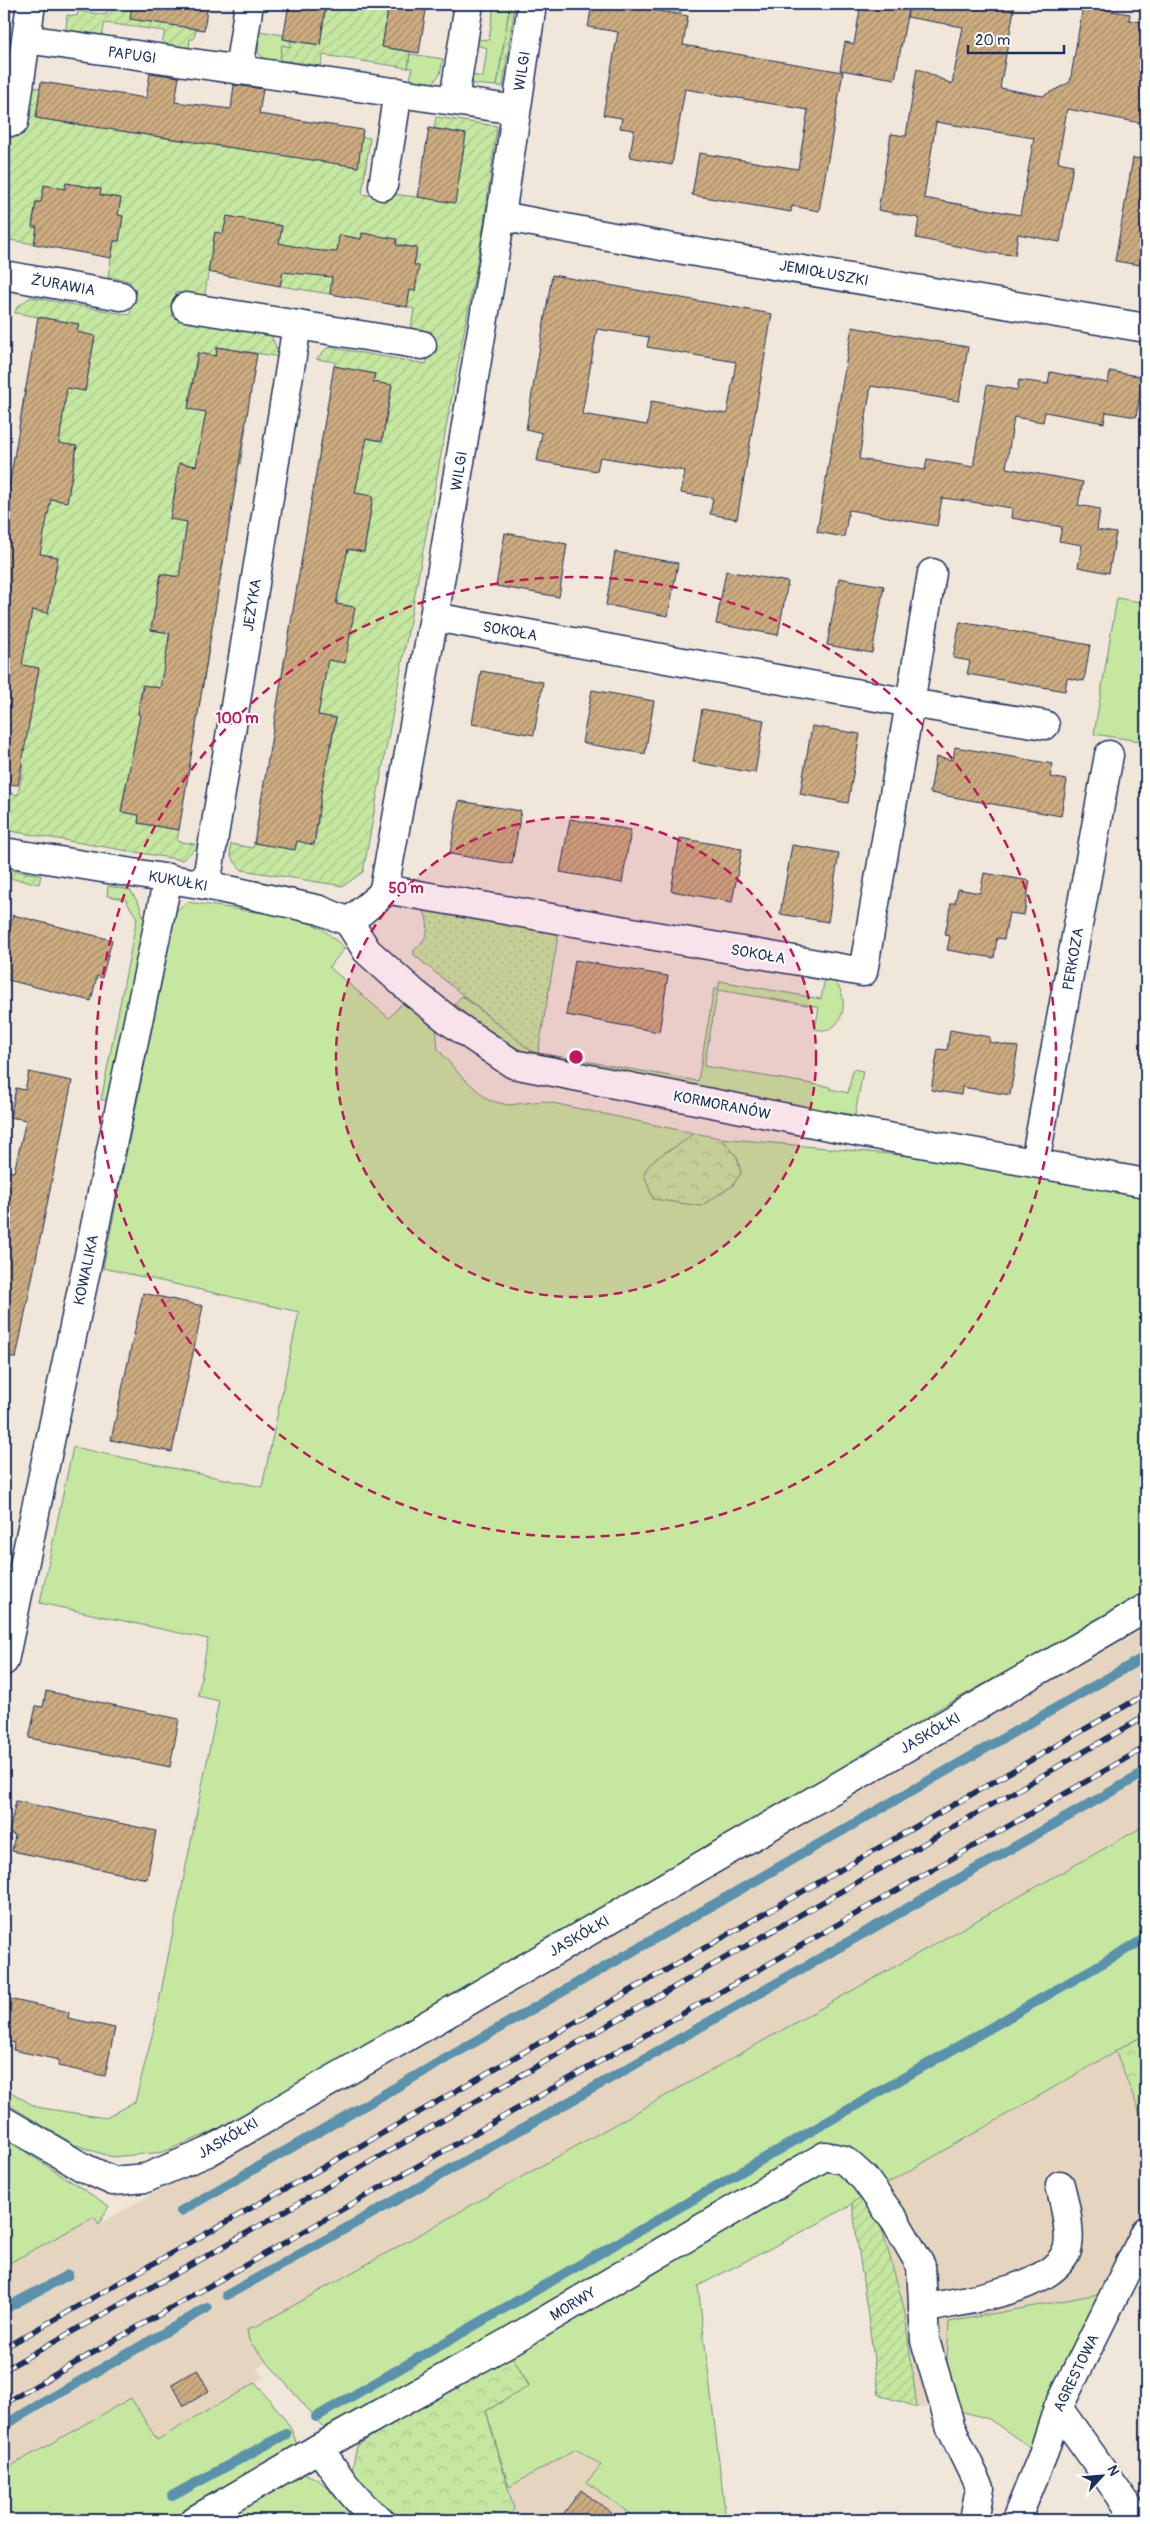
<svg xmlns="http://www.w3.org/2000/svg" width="1150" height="2524" font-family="Pangolin,sans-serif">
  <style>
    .built { fill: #e6d5be }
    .grass { fill: #c5e7a0; stroke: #708b7f }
    .forest { fill: url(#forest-crowns); stroke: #708b7f }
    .park { fill: url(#park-dots); stroke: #708b7f }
    .garden { fill: url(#garden-furrows); stroke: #708b7f }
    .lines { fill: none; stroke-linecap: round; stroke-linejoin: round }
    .stream { stroke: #5a91ad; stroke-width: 10 }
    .building { fill: url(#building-hatch); stroke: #1b2f5e; fill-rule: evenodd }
    .minor-casing { stroke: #1b2f5e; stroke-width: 31 }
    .minor { stroke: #fff; stroke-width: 28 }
    .rail-casing { stroke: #1b2f5e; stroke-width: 5.5 }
    .rail { stroke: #fff; stroke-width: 4; stroke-dasharray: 11; stroke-linecap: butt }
    .ring { fill: none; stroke: #c2185b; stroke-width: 2.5; stroke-dasharray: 9 6 }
    .labels { text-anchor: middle; stroke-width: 4; stroke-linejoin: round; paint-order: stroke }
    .street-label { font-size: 15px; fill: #1b2f5e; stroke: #fff }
    .centre { fill: #c2185b; stroke: #fff; stroke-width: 2.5 }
    .ring-label { font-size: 15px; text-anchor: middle; font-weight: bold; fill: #c2185b; stroke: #fff; stroke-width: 4; stroke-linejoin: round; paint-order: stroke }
  </style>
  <defs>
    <pattern id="forest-crowns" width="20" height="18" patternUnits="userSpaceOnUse" patternTransform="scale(1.25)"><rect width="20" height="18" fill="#c5e7a0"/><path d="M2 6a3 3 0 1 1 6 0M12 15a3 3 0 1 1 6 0" fill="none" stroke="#a9c68c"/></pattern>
    <pattern id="park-dots" width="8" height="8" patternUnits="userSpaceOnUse" patternTransform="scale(1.25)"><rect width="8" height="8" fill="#c5e7a0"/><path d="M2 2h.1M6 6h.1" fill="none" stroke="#a9c68c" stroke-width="1.8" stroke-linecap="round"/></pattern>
    <pattern id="garden-furrows" width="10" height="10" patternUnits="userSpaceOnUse" patternTransform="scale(1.25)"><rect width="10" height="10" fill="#c5e7a0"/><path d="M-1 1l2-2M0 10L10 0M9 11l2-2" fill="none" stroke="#a9c68c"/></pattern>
    <pattern id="building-hatch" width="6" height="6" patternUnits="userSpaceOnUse" patternTransform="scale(1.25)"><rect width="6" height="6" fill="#cdac80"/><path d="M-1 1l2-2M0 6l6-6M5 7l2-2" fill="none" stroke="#a68c6c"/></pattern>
  </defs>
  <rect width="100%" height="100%" fill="#f0e6d9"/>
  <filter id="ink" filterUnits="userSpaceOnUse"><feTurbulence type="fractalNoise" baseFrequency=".02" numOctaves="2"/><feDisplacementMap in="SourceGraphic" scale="10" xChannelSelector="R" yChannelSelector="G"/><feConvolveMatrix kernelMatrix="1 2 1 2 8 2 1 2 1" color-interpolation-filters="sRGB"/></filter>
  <g filter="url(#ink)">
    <g class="built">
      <path d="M1146,1627V1825L258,2326L280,2352L257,2369L264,2377L157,2441L131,2398L4,2470V2266L94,2217L99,2224L785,1827Z"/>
      <path d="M1115,2051L1146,2128V2210L1104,2293L953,2409L917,2407L904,2308L873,2210L859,2198Z"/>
      <path d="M576,2449L601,2465L588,2483L638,2520H505L514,2509L509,2487Z"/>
    </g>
    <g class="grass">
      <path d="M494,4H510L497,86L473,84L471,75L483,77L487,48L476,45V39L489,40Z"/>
      <path d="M626,4H682L681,13Z"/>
      <path d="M259,31L284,35V39L291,41L290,47L282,46L280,62L266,60L258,53Z"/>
      <path d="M410,54L443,59L440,74L433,83L410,82L412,68H408Z"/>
      <path d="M1117,598L1146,603V742L1094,734Z"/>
      <path d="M108,886L130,890L139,904L145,921L118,1066L112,1077L107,1100H101L137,918L125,899L107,896Z"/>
      <path d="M187,902L298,918L321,928L345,948L329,967L389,1018L405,1000L436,1026L438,1049L459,1074L488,1100L508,1105L543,1101L693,1133L686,1142L665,1152L732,1186L741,1173L737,1157L721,1138L920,1157L1146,1196V1595L933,1712L924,1723L219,2129L163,2152L112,2157L73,2144L4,2102V2088L36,2107L106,2118L135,2102L153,2032L219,1701L198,1696L208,1639L40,1603L73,1447L262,1487L299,1312L103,1268L176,911Z"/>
      <path d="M825,977C854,984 847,1039 815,1029L819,1007L718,990L704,1066L830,1087V1089L848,1093L853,1069L863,1071L855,1115L694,1089L524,1052L478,1024L454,1004L462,996L534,1052L698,1081L714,989H718L720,981L821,999Z"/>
      <path d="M1146,1825V2034L819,2223L698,2286L726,2520H638L587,2482L601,2465L576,2449L509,2487L486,2411L529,2385L498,2333L335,2427L324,2428L249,2341L247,2329L257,2326Z"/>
      <path d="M4,2138L109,2206L99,2224L94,2217L4,2266Z"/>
      <path d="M1104,2293L1031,2448L989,2419L953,2409L947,2361L949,2322Z"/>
      <path d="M255,2383C269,2401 295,2424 297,2448L174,2520H4V2470L131,2398L157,2440Z"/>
      <path d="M292,2473C328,2473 333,2501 358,2520H206Z"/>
    </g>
    <g class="forest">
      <path d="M693,1133L721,1138L737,1157L741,1173L732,1186L701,1206L653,1199L644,1174C653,1152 679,1150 693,1133Z"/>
      <path d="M1146,2034V2128L1115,2051Z"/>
      <path d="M509,2351L529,2386L486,2411L514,2509L505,2520H403L359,2485L352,2470L357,2446L405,2413Z"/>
    </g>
    <path class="park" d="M423,908L559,931L538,1053L531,1051L414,955V950C430,936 430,927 423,908Z"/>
    <g class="garden">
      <path d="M108,4H170L167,24L196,29L194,39H190L189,48L162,44L165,31L105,23L102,35L66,30L67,15L77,16L78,11L106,15Z"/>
      <path d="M326,4H389L382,47L410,52L408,68L323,55L321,66L280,60L282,45L290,47L291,41L320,45Z"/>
      <path d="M510,4H515L503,87L497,86Z"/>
      <path d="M32,87L40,88L36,118L86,126L91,96L122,131L179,140L184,110L220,117L215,145L358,166L362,137L370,138L362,194L392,198L393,194L455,202L466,134L434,128L436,117L497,126L483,230L363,872L343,886L242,870C234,862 228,856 231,844L253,848L254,843L295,849L297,841L314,844L319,816L314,814C323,792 326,770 326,746L331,747L336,718L318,715L319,706L279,699L284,661L325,668L327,659L355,607L337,604L338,595L297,588L345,549L364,552L373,497L355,493L357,485L316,477L322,439L362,446L364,438L382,441L392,386L373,382L375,374L334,366L335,362L316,359L328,347L426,364L432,332L411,328L414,309L407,307L410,290L415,291L414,265L417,248C397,245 381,236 362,233L361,239L340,235L337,252H332L328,276L332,277L330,294L280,286L288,246L279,244L282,226L227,216L223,234L215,233L204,298L176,292L172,316L271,335L280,357L218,347L216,356L197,353L188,408L206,412L205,420L246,427L240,465L199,458L198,466L179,464L170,519L188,522L187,531L227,538L221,576L181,569L179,577L161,574L151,630L169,633L168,642L209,648L203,686L162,679L160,688L142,685L138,714L143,715C135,738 130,759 131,783H126L121,811L139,815L138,823L179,830L177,841L200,845L182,860L4,830V792L18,795L23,766L18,764L29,696L34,697L39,669L22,665L23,656L4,653V614L29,618L30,610L48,613L58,557L40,554L41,545L4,539L7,500L47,507L49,499L67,502L77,447L59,443L60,435L19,427L25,389L65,396L67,388L85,391L95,336L77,332L78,324L15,313L17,307L31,297L130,315L133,296L128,294L130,281L108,277L114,241H119L123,216L118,215L121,198L100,195L101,189L66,183L65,189L44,186L41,202H36L32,226L37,227L34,244L4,239V127L27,130Z"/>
      <path d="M4,869L41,875L39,884L4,877Z"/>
      <path d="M859,2198L873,2210L883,2232L904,2308L917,2407L879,2395L852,2203Z"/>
    </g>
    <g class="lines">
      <g class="stream">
        <path d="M181,2211L1146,1656"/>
        <path d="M227,2295C535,2124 839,1946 1146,1772"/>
        <path d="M4,2309L68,2275"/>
        <path d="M316,2417L1146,1938"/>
        <path d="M4,2425L207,2308"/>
        <path d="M172,2496L286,2434"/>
      </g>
    </g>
    <g class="building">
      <path d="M132,4H208L204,30L130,19Z"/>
      <path d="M289,4H326L320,45L283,39Z"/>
      <path d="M389,4H427L419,53L382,47Z"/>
      <path d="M592,4H617L688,16L683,45L843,72L819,211L792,206L791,212L692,195L699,153L798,169L808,110L685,89L672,165L630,157L634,130L620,128L622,118L603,115L618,32L588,27Z"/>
      <path d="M861,4H1015L1000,88L1043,96L1070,82L1083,6L1130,14L1129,20L1146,23V95L1141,123L1067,109L1058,162L1073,165L1060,242L1018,234L1015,255L991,253L916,238L919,218L878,210L891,134L906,136L917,68L952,84L963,27L907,17L908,10L895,79L840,70L845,42L854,44ZM936,122L1034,138L1020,215L924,198Z"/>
      <path d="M150,73L179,77L175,102L231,109L234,85L263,89L259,114L363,130L358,167L36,118L41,82L146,98Z"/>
      <path d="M429,128L466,134L455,203L418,197Z"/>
      <path d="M1133,158L1146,159V266L1115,261Z"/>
      <path d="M66,183L101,189L100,195L121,198L118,215L123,216L119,241H114L111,258L34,244L37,227H32L36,202H41L44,185L65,189Z"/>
      <path d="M227,216L282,226L279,243L312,250L337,252L339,235L361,239L362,233L397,239L396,245L417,248L414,265L419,266L415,291L410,290L407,307L330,294L332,277L283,272L280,286L208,272L215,232L223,234Z"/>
      <path d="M552,275L772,314L737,519L710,514L713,498L681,493L685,471L600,457L597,471L537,461L542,433L526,429ZM597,329L649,337L647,347L736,362L727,414L651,401L647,425L582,414Z"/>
      <path d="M38,317L79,324L77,332L95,336L85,391L67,388L59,443L77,446L67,502L51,499L40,554L58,557L48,613L32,610L22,665L39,668L18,785L4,784V516Z"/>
      <path d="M852,327L968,347L959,401L871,386L859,459L925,470L927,459L973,467L987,385L1017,390L1019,380L1048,384L1050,372L1108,383L1110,371L1143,377L1136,417L1106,412L1104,423L1045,412L1043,422L1014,417L1006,468L1083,482L1078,505L1100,509L1097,530L1116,533L1109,573L1078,567L1082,545L1059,541L1062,527L1011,518L1012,508L958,500L942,498L937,526L849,510L844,537L817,532Z"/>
      <path d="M217,347L257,354L179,830L138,823L139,815L121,812L140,715L138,714L143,685L160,688L170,633L151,630L161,574L179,577L187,522L170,519L175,492L179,463L196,466L206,412L188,409L198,353L216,356Z"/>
      <path d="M334,366L375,374L373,382L392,385L382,441L367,438L355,493L373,496L364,552L348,549L336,604L355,607L345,663L328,660L318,715L336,718L323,781L314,845L297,841L295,850L254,843Z"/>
      <path d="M505,533L567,544L559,597L496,586Z"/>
      <path d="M615,552L678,563L668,616L606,605Z"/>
      <path d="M726,571L788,582L778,635L716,624Z"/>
      <path d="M839,578L884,586L872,653L827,645Z"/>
      <path d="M960,622L1090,645L1084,681L1067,678L1065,691L967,674L970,661L953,658Z"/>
      <path d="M481,671L543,682L534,735L472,724Z"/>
      <path d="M592,690L654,701L645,754L582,743Z"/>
      <path d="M702,709L764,720L755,773L693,762Z"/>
      <path d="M812,726L860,734L848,803L800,794Z"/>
      <path d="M955,747L1053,764L1050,777L1067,780L1061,816L930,793L936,757L953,760Z"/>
      <path d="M459,801L521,811L512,864L450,854Z"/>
      <path d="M570,819L631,830L622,883L560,872Z"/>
      <path d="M680,838L742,849L732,902L671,891Z"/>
      <path d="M792,845L839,853L828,922L780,914Z"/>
      <path d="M984,873L1030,881L1024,915L1009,913L1004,939L997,938L994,958L947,950L950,936L945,935L951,903H955L958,889L980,893Z"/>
      <path d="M13,915L112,940L102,978L97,976L91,1001L4,979V953Z"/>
      <path d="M575,960L668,976L659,1032L566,1015Z"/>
      <path d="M950,1030L990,1037L989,1042L1018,1047L1010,1095L962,1087L961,1095L931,1090L938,1049L947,1050Z"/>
      <path d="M29,1072L72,1081L16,1358L4,1357V1170L14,1172L26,1120L10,1117L16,1088L25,1090Z"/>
      <path d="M143,1293L203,1306L172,1452L111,1440Z"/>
      <path d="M46,1691L179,1719L170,1767L29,1738L36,1706L43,1707Z"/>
      <path d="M16,1801L156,1831L147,1879L12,1851L15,1835L9,1833Z"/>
      <path d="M4,1998L69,2012L68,2018L115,2028L105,2076L58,2066L59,2060L13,2050L14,2043L4,2041Z"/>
      <path d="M197,2369L209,2391L184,2406L172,2384Z"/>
      <path d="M581,2490L621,2520H559Z"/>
    </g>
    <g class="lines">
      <g class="minor-casing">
        <g id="minor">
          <path d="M31,4L26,39L516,110"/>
          <path d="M239,70L249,4"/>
          <path d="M454,100L469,4"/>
          <path d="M14,122L26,39"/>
          <path d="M383,186L398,92"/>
          <path d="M501,216L678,249L1146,328"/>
          <path d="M4,275L121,296"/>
          <path d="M186,307L422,345"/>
          <path d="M932,573L910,703L1045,725"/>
          <path d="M4,852L206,885L320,910L349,922"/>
          <path d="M206,885L297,325"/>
          <path d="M384,889L863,972L910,703L434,617"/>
          <path d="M349,922L380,896L384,889L434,617L501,216L532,4"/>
          <path d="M349,922L367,951L414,993L452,1023L513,1064L859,1132L1146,1183"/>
          <path d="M1035,1162L1109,755"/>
          <path d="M4,1661L168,878"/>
          <path d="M4,2121L82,2167L113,2181L146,2178L208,2152L1146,1608"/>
          <path d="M923,2309C962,2300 1047,2291 1066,2253C1073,2239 1064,2200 1060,2185"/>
          <path d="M1058,2408L1138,2520"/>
          <path d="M319,2448C337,2474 354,2501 380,2520"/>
          <path d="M195,2520L319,2448L507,2343L825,2156L844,2160L864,2178L895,2221L921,2266L925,2340L951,2428L980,2488L974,2520"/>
          <path d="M1016,2520L1042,2457L1058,2408L1146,2231"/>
        </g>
      </g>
      <use href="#minor" class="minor"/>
      <g class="rail-casing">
        <g id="rail">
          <path d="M4,2348L322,2168L1146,1694"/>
          <path d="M4,2370L212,2253L1146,1716"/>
          <path d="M4,2404L1146,1747"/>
        </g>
      </g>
      <use href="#rail" class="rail"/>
    </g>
  </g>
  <circle cx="576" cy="1057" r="240" fill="#c2185b" fill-opacity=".12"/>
  <g class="ring">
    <circle cx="576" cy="1057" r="240"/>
    <circle cx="576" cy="1057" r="480"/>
  </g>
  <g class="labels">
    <g class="street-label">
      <text transform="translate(132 55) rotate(8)" y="5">PAPUGI</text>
      <text transform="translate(522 71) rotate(-81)" y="5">WILGI</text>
      <text transform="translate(824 273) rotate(10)" y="5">JEMIOŁUSZKI</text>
      <text transform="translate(63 285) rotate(10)" y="5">ŻURAWIA</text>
      <text transform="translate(459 471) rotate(-81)" y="5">WILGI</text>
      <text transform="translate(252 605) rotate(-81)" y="5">JEŻYKA</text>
      <text transform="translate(510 631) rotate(10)" y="5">SOKOŁA</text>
      <text transform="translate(178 881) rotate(10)" y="5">KUKUŁKI</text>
      <text transform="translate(758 954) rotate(10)" y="5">SOKOŁA</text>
      <text transform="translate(1073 959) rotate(-80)" y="5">PERKOZA</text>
      <text transform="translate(722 1105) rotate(11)" y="5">KORMORANÓW</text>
      <text transform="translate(86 1270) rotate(-78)" y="5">KOWALIKA</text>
      <text transform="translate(930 1733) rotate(-30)" y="5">JASKÓŁKI</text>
      <text transform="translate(579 1936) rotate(-30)" y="5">JASKÓŁKI</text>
      <text transform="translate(228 2138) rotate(-30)" y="5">JASKÓŁKI</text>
      <text transform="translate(573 2304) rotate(-31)" y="5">MORWY</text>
      <text transform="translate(1076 2373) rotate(-64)" y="5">AGRESTOWA</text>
    </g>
  </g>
  <circle cx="576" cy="1057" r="8" class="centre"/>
  <g class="ring-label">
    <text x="237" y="723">100 m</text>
    <text x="406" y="893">50 m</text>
  </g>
  <rect width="1150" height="2524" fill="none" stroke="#fff" stroke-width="20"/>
  <rect x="10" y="10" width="1130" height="2504" fill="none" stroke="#1b2f5e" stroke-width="2" filter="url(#ink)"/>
  <g transform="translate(1102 2476) rotate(64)" stroke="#ffffff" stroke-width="4" paint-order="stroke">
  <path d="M0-4L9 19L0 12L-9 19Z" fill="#1b2f5e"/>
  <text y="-8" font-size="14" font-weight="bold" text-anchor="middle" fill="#1b2f5e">N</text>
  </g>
  <path d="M968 45v8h96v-8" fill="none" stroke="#1b2f5e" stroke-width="2.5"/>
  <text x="975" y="45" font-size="15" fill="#1b2f5e" stroke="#ffffff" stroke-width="4" paint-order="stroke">20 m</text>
</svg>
